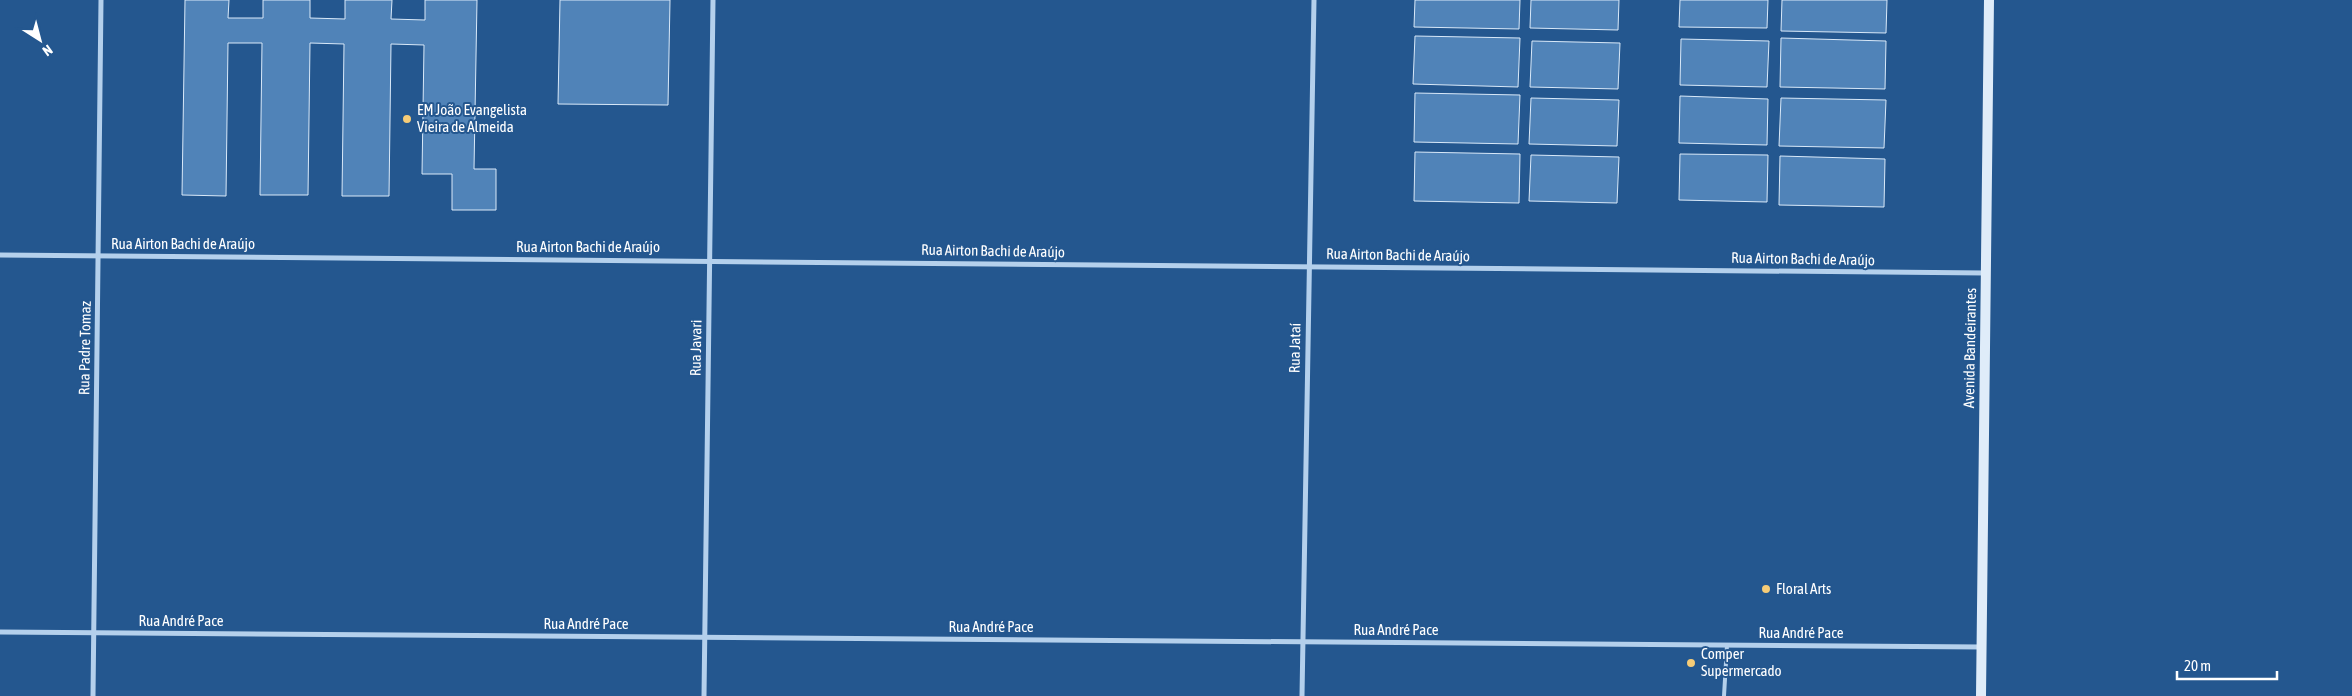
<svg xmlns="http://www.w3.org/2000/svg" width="2352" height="696" font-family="'Asap Condensed',sans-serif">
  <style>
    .building { fill: #5083b8; stroke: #d9e9f9 }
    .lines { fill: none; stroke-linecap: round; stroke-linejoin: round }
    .lane { stroke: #b4d0ec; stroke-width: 4 }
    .street { stroke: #b4d0ec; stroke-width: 5 }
    .secondary { stroke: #dfecf9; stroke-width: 10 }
    .poi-dot { fill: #f6cc77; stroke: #24578f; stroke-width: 2 }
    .labels { text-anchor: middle; stroke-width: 4; stroke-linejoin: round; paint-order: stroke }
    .poi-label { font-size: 15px; fill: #fff; stroke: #24578f; text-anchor: start }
    .street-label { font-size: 15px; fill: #fff; stroke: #24578f }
  </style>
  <rect width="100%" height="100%" fill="#24578f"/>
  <g class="building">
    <path d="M185,0H229L228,18H263V0H310V18L345,19V0H392L391,19L425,20V0H477L474,169H496V210H452V174H422L424,45L391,44L389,196H342L344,44L310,43L308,195H260L262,43H228L226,196L182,195Z"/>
    <path d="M560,0H670L668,105L558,104Z"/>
    <path d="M1415,0H1520L1519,29L1414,27Z"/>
    <path d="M1531,0H1619L1618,30L1530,28Z"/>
    <path d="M1680,0H1768L1767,28L1679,27Z"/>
    <path d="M1782,0H1887L1886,33L1781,31Z"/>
    <path d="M1415,36L1520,38L1518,87L1413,84Z"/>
    <path d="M1781,38L1886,41L1885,89L1780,87Z"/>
    <path d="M1681,39L1769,41L1767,87L1680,85Z"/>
    <path d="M1532,41L1620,43L1618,89L1530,87Z"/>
    <path d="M1415,93L1520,95L1518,144L1414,142Z"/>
    <path d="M1680,96L1768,99L1767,145L1679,143Z"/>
    <path d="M1531,98L1619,100L1617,146L1529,144Z"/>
    <path d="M1781,98L1886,100L1884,148L1779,146Z"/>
    <path d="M1415,152L1520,154L1519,203L1414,201Z"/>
    <path d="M1680,154L1768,155L1767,202L1679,200Z"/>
    <path d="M1531,155L1619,157L1617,203L1529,201Z"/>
    <path d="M1780,156L1885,159L1884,207L1779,205Z"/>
  </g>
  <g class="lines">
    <path class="lane" d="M1724,696L1727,645"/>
    <g class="street">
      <path d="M0,255L1985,273"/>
      <path d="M0,632L1982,647"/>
      <path d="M93,696L101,0"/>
      <path d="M704,696L713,0"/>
      <path d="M1302,696L1314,0"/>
    </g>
    <path class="secondary" d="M1981,696L1989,0"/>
  </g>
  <g class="poi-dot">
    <circle cx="407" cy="119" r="5"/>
    <circle cx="1766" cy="589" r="5"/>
    <circle cx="1691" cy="663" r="5"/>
  </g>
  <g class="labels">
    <g class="poi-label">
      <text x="417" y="115">EM João Evangelista<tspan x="417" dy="17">Vieira de Almeida</tspan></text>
      <text x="1776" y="594">Floral Arts</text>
      <text x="1701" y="659">Comper<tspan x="1701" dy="17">Supermercado</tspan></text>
    </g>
    <g class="street-label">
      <text x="183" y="249">Rua Airton Bachi de Araújo</text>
      <text x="588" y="252">Rua Airton Bachi de Araújo</text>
      <text transform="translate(993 251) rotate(1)" y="5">Rua Airton Bachi de Araújo</text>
      <text transform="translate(1398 255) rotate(1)" y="5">Rua Airton Bachi de Araújo</text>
      <text transform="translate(1803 259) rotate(1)" y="5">Rua Airton Bachi de Araújo</text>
      <text transform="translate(85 348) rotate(-89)" y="5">Rua Padre Tomaz</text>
      <text transform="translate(696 348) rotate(-89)" y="5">Rua Javari</text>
      <text transform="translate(1295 348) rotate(-89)" y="5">Rua Jataí</text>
      <text transform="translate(1970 348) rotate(-89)" y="5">Avenida Bandeirantes</text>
      <text x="181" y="626">Rua André Pace</text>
      <text x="586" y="629">Rua André Pace</text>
      <text x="991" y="632">Rua André Pace</text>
      <text x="1396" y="635">Rua André Pace</text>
      <text x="1801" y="638">Rua André Pace</text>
    </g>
  </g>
  <g transform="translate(40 40) rotate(144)" stroke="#24578f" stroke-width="4" paint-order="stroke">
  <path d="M0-4L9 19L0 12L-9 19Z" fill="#ffffff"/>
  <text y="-8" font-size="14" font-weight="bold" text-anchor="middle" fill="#ffffff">N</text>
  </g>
  <path d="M2177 671v8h100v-8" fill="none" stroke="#ffffff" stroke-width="2.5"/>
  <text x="2184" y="671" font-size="15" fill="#ffffff" stroke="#24578f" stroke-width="4" paint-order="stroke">20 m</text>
</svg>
